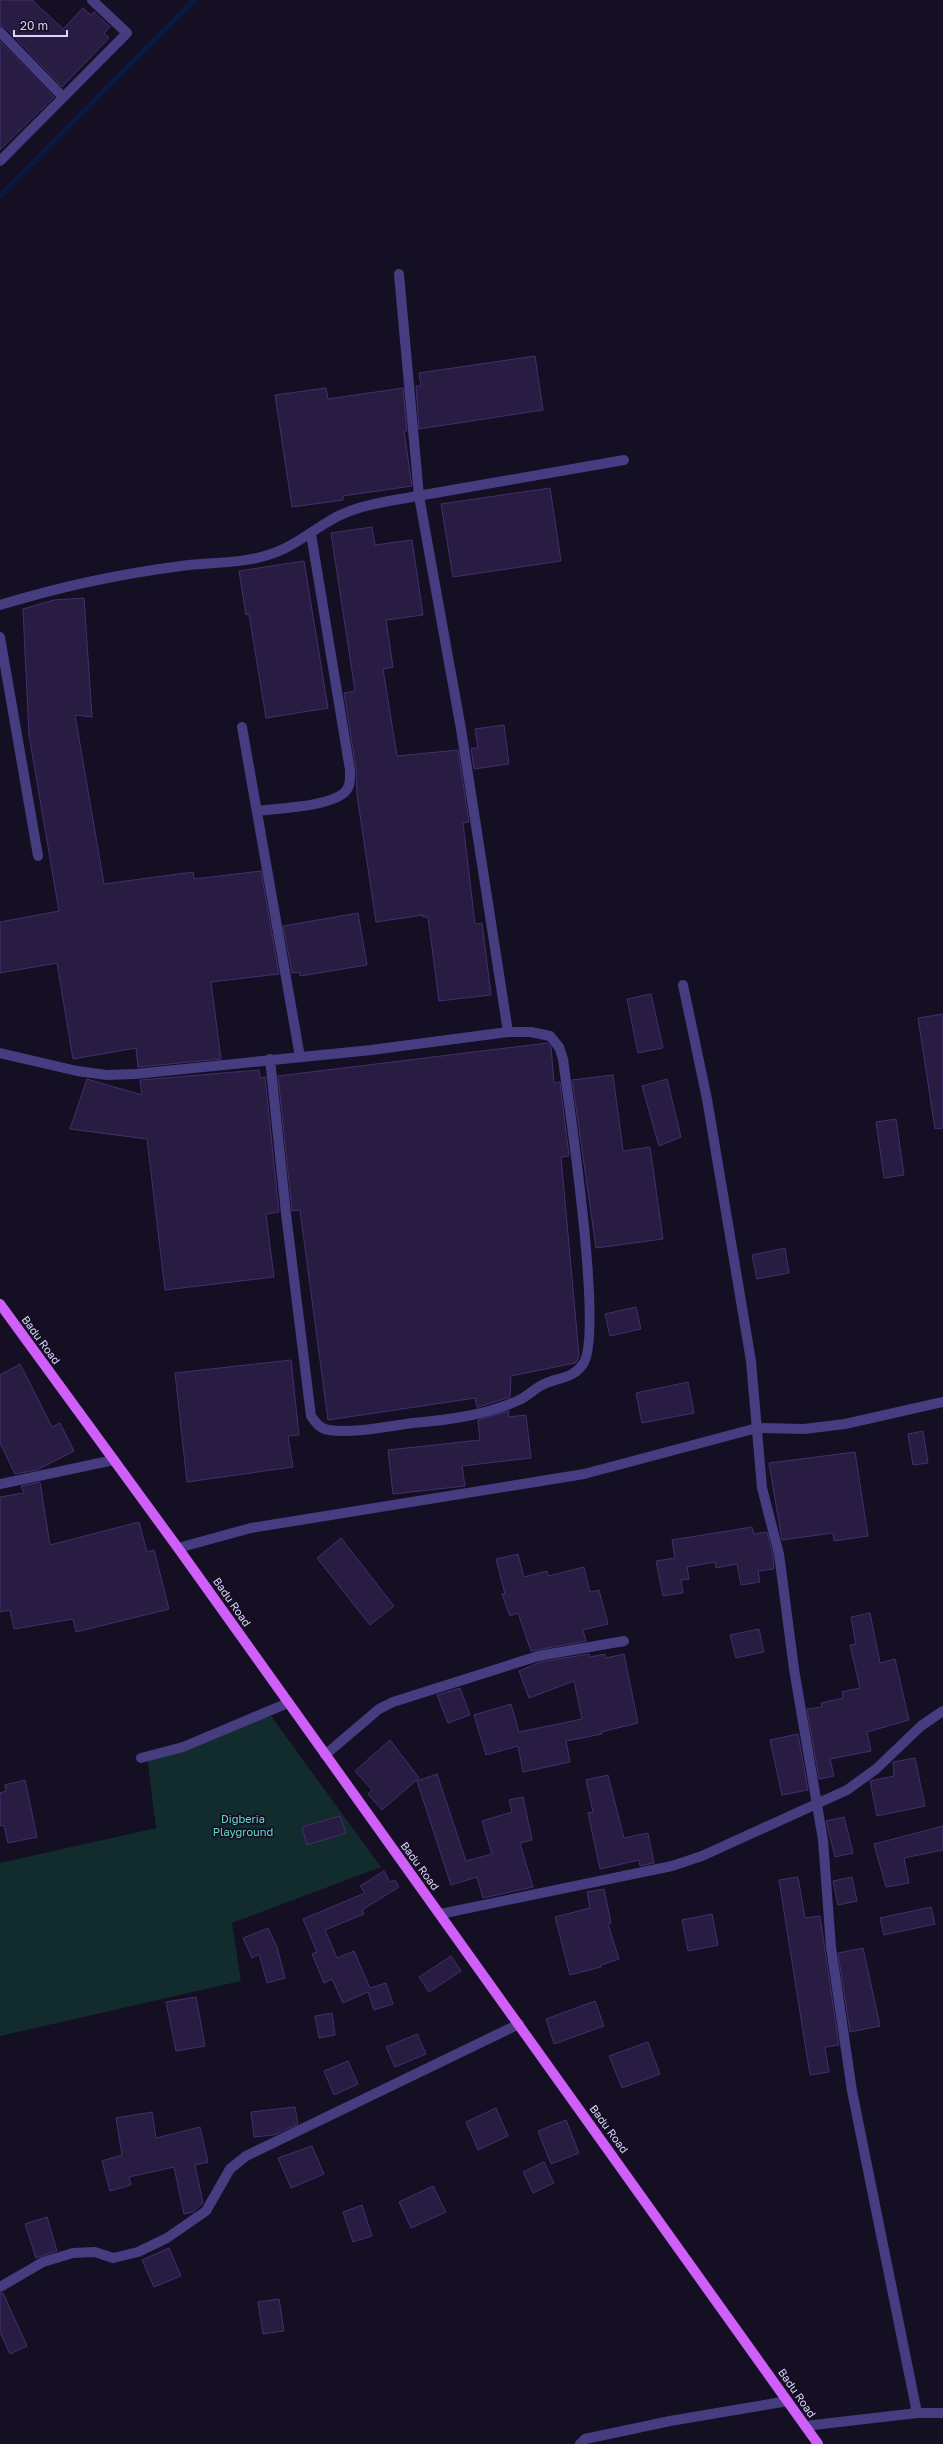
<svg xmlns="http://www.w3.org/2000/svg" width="943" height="2444" font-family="'Golos Text',sans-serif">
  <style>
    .green { fill: #122b2d }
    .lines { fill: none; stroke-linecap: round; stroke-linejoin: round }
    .stream { stroke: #0c193f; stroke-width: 5.5 }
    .building { fill: #281c43; stroke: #422f6e }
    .minor { stroke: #463c80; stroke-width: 10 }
    .major { stroke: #d05ef9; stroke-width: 10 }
    .labels { text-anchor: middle; stroke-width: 3.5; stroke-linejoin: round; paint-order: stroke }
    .street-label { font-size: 11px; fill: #dcd3fd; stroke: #150f23 }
    .park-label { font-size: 11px; fill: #61dbc9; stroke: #150f23 }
  </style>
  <rect width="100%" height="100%" fill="#150f23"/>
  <path class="green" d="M271,1716L381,1867L232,1923L241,1981L0,2036V1863L156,1828L147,1756Z"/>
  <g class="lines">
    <path class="stream" d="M0,196L194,0"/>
  </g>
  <g class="building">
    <path d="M0,0H32L63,29L83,8L91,15L94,12L110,27L104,33L109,38L62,87L5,27L0,26Z"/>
    <path d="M0,41L54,97L0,150Z"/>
    <path d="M535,356L543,410L419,429L416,386H421L419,373Z"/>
    <path d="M326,388L328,399L403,388L407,431H404L412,486L343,496V500L292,507L275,395Z"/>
    <path d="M550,488L561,561L453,577L441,504Z"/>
    <path d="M372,527L375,545L412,540L423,615L386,620L393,667L383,669L397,756L458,750L469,822L463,823L475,924L482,923L491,995L439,1001L428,917H423V915L376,922L357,795L356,769L344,693L355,691L331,533Z"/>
    <path d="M304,561L328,708L266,718L249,614L246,615L239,571Z"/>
    <path d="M84,598L92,717L75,715L104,884L193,872L194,879L261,871L279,974L211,982L221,1059L138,1067L136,1048L73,1059L57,963L0,973V922L59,911L29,735L23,609L54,600Z"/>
    <path d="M504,725L509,764L474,769L471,748H478L475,729Z"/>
    <path d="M358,913L367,965L300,976V972L292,973L283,926Z"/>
    <path d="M651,994L663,1048L638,1053L627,999Z"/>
    <path d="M943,1014V1128L935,1129L918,1018Z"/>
    <path d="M547,1043L551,1047L554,1083L560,1082L569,1156L561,1157L579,1355L577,1361L575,1363L511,1376L510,1397L479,1407H477L475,1398L328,1420L300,1210L292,1211L278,1076Z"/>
    <path d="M259,1070L260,1078L265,1077L279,1212L266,1214L274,1277L165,1290L147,1139L70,1129L87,1079L142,1095L140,1080Z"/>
    <path d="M613,1075L623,1151L650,1147L663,1239L596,1248L572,1080Z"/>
    <path d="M667,1079L681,1137L659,1146L642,1086Z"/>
    <path d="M896,1119L904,1175L884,1178L876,1122Z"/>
    <path d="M785,1248L789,1273L757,1279L752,1255Z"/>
    <path d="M636,1307L641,1329L610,1336L605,1314Z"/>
    <path d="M291,1360L299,1435L288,1436L293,1467L187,1482L175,1373Z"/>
    <path d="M20,1364L52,1427L60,1423L74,1451L37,1470L15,1474L0,1443V1375Z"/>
    <path d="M688,1382L694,1413L642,1423L636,1393Z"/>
    <path d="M509,1411L508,1417L526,1415L531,1458L462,1466L465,1486L393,1494L388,1450L480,1440L478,1420Z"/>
    <path d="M923,1431L928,1463L913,1465L908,1434Z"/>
    <path d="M855,1452L868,1536L834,1541L833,1533L782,1540L769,1463Z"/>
    <path d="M40,1482L50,1545L139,1522L147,1552L154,1550L169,1609L76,1632L73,1619L14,1629L10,1610L0,1612V1497L24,1493L21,1486Z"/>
    <path d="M752,1527L754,1534L767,1532L773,1555L774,1569L758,1571L760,1582L741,1585L737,1564L716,1568L715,1562L687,1567L689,1579L681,1580L683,1593L663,1596L656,1561L675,1558L672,1540Z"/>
    <path d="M341,1538L394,1606L370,1625L317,1558Z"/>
    <path d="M518,1554L524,1577L547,1571L548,1576L584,1567L590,1592L599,1590L608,1624L583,1630L586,1641L531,1651L518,1613L510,1616L502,1594H505L496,1559Z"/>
    <path d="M870,1613L880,1663L895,1659L909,1720L867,1732L871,1751L830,1759L834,1776L819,1779L807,1709L822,1707L821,1703L843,1698L842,1692L860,1688L850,1645L856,1644L851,1617Z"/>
    <path d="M759,1629L764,1652L736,1658L730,1635Z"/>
    <path d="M589,1654L590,1657L605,1654L606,1658L624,1654L638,1723L601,1732L602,1734L566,1741L570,1762L523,1772L518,1746L486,1755L474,1715L511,1704L519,1732L582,1719L574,1681L529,1698L519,1671L540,1662Z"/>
    <path d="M460,1688L470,1715L448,1723L437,1695Z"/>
    <path d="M798,1734L808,1790L782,1795L770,1740Z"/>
    <path d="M390,1740L419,1778L382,1810L368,1794L372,1790L355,1771Z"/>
    <path d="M915,1758L925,1806L877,1816L870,1781L894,1776L893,1762Z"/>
    <path d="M437,1774L466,1861L492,1854L482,1821L512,1812L509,1800L523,1797L532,1840L520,1843L533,1887L483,1898L477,1877L451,1885L417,1781Z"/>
    <path d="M608,1775L624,1838L648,1833L654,1863L640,1866L639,1860L600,1869L588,1813L593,1812L586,1780Z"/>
    <path d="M25,1780L37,1837L8,1843L4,1825L0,1826V1793L6,1791L5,1785Z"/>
    <path d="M340,1816L346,1833L307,1845L302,1827Z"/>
    <path d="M844,1817L853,1853L835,1857L826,1821Z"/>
    <path d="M943,1826V1850L904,1858L909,1883L886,1887L874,1844Z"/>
    <path d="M384,1871L390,1882L395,1880L399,1887L362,1910L364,1914L325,1930L337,1958L354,1951L370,1988L386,1983L393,2004L374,2010L368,1992L343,2003L332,1979L324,1983L312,1954L317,1952L303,1919L365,1893L360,1886Z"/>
    <path d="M798,1877L805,1918L820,1916L839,2045L825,2047L829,2072L810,2075L779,1880Z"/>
    <path d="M852,1877L857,1901L838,1905L833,1881Z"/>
    <path d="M604,1889L611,1923L608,1924L619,1959L601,1965V1967L570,1975L555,1917L590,1908L587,1892Z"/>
    <path d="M931,1907L935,1924L884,1935L880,1918Z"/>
    <path d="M712,1914L718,1945L688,1951L682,1920Z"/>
    <path d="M268,1928L277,1947L285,1978L267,1983L259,1954L252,1958L243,1938Z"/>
    <path d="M863,1948L880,2026L850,2032L838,1953Z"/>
    <path d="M451,1956L461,1971L429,1992L419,1977Z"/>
    <path d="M196,1997L205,2046L176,2051L166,2002Z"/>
    <path d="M595,2001L604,2026L554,2044L546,2019Z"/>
    <path d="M332,2013L335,2035L319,2038L315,2016Z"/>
    <path d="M417,2034L426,2054L395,2067L386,2047Z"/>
    <path d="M648,2042L660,2074L622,2088L609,2056Z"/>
    <path d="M348,2061L358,2084L334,2095L324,2071Z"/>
    <path d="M295,2107L298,2124L274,2135L254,2137L251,2112Z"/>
    <path d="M496,2108L508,2136L478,2150L466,2122Z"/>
    <path d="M152,2112L156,2138L200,2127L208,2162L195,2165L203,2203L193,2212L184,2214L174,2167L129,2177L131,2185L110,2191L102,2161L122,2155L116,2118Z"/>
    <path d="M566,2120L579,2153L551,2164L538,2131Z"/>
    <path d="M312,2146L324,2174L291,2188L278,2158Z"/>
    <path d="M544,2162L554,2183L533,2193L523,2172Z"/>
    <path d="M433,2186L446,2212L411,2228L399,2202Z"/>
    <path d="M362,2205L372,2236L353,2242L343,2212Z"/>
    <path d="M47,2217L57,2251L36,2258L25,2224Z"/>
    <path d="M169,2248L181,2276L154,2287L142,2260Z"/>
    <path d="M0,2293H3L27,2346L10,2354L0,2332Z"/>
    <path d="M279,2299L284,2331L263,2334L258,2302Z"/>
  </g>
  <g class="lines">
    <g class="minor">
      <path d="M0,32L63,97"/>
      <path d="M0,161L127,33L92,0"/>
      <path d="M399,274L419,496L461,729L508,1032"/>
      <path d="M0,605C59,587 119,574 181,566C209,562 240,564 268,555C292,548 310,532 331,520C349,509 369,505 389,501L624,460"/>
      <path d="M0,637L38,856"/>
      <path d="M242,727L300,1057"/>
      <path d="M257,811C279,808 327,807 344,793C351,787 350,778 350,770L311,534"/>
      <path d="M683,985L707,1099L751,1361L762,1488L779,1554L794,1669L823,1840L831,1947L852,2091L917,2413"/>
      <path d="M0,1053L77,1071L107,1075L135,1074L371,1050L508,1032H531L550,1036L559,1047L563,1059C569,1106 604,1335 583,1364C573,1379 559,1377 544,1384C535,1388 528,1396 519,1400C487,1415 448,1420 413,1423C388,1426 354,1434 329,1430C320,1429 316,1423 311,1416L286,1214L270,1059"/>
      <path d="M0,1484L114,1460"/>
      <path d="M178,1548L251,1528L584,1474L757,1428L804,1429L845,1424L943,1402"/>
      <path d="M325,1755L379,1709L393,1702L538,1656L624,1641"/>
      <path d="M141,1758L183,1747L288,1703"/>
      <path d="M440,1914L672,1866L702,1856L847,1790L876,1769L921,1726L943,1711"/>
      <path d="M0,2287L43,2262L73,2253L95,2252L113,2258L138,2252L167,2238L206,2211L230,2169L246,2156L519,2024"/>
      <path d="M805,2426L917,2413H943"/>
      <path d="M580,2444L585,2439L670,2421L788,2401"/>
    </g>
    <path class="major" d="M0,1304L178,1548L818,2444"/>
  </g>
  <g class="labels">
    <g class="street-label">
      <text transform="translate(41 1340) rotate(54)" y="4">Badu Road</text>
      <text transform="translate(232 1602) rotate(55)" y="4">Badu Road</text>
      <text transform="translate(420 1866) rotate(54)" y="4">Badu Road</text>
      <text transform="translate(609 2129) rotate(54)" y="4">Badu Road</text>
      <text transform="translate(797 2393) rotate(55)" y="4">Badu Road</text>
    </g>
    <g class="park-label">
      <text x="243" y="1823">Digberia<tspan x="243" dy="13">Playground</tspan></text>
    </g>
  </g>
  <path d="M14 30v6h53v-6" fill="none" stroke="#dcd3fd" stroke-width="2"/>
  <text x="20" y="30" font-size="12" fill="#dcd3fd" stroke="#150f23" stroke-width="3" paint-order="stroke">20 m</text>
</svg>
